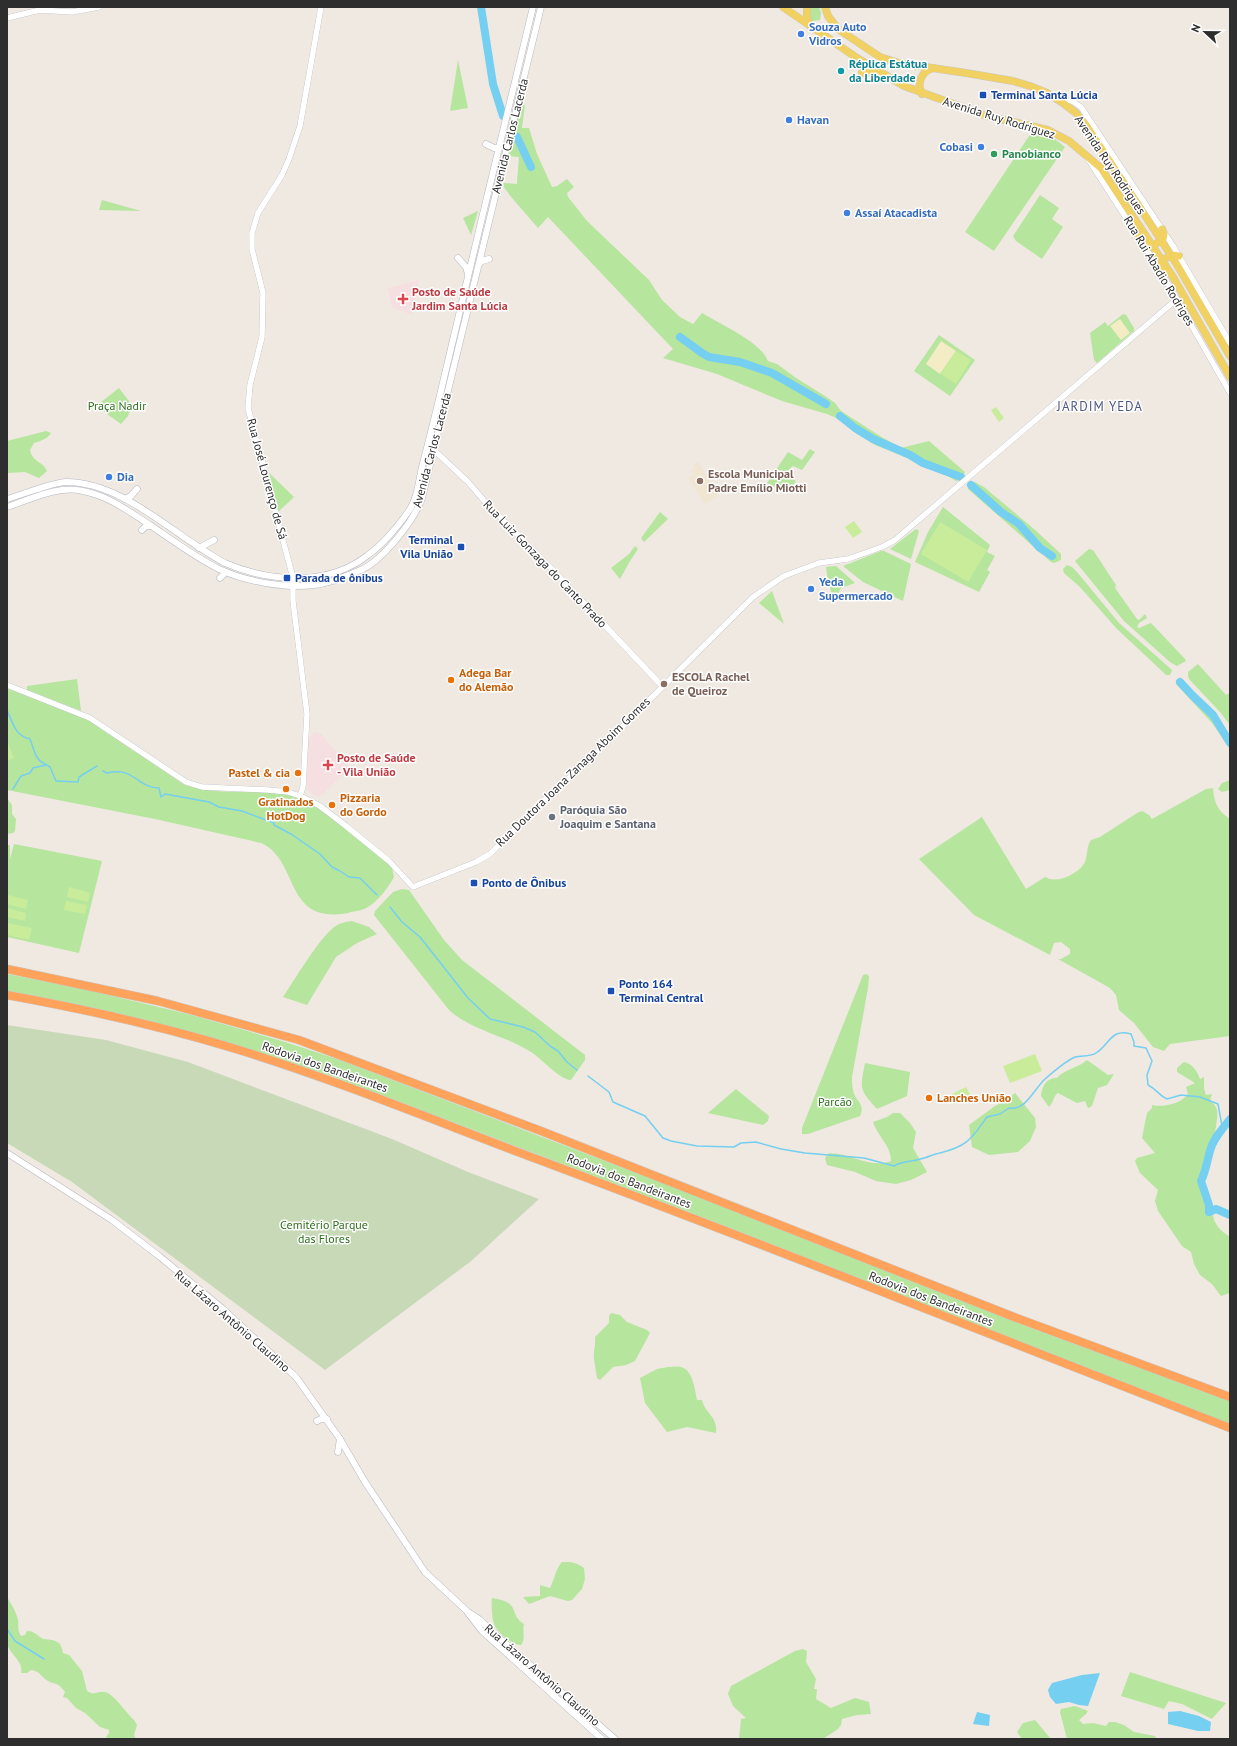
<svg xmlns="http://www.w3.org/2000/svg" width="1237" height="1746" font-family="'PT Sans',sans-serif">
  <style>
    .education { fill: #f0e6d1 }
    .medical { fill: #f5dfe0 }
    .green { fill: #b6e59e }
    .sand { fill: #f3ecc5 }
    .cemetery { fill: #c8d9b8 }
    .pitch { fill: #c9ec9a }
    .water { fill: #75cff0 }
    .lines { fill: none; stroke-linecap: round; stroke-linejoin: round }
    .stream { stroke: #75cff0; stroke-width: 1.5 }
    .river { stroke: #75cff0; stroke-width: 8 }
    .tertiary-casing { stroke: #b4b7c1; stroke-width: 6 }
    .secondary-casing { stroke: #b4b7c1; stroke-width: 7 }
    .primary-casing { stroke: #c9c9c9; stroke-width: 8 }
    .motorway-casing { stroke: #c9c9c9; stroke-width: 9 }
    .tertiary { stroke: #fff; stroke-width: 5.5 }
    .secondary { stroke: #fff; stroke-width: 6 }
    .primary { stroke: #f2d163; stroke-width: 7 }
    .motorway { stroke: #ffa35c; stroke-width: 8 }
    .shop-dot { fill: #3f7fe0; stroke: #fff; stroke-width: 1.5 }
    .culture-dot { fill: #0f9aa8; stroke: #fff; stroke-width: 1.5 }
    .transit-dot { fill: #1a4fb4; stroke: #fff; stroke-width: 1.5 }
    .leisure-dot { fill: #2e9e5b; stroke: #fff; stroke-width: 1.5 }
    .health-dot { fill: #e0444e; stroke: #fff; stroke-width: 1.5 }
    .education-dot { fill: #8d6e63; stroke: #fff; stroke-width: 1.5 }
    .food-dot { fill: #e8710a; stroke: #fff; stroke-width: 1.5 }
    .worship-dot { fill: #6b7280; stroke: #fff; stroke-width: 1.5 }
    .labels { text-anchor: middle; stroke-width: 3; stroke-linejoin: round; paint-order: stroke }
    .shop-label { font-size: 12px; font-weight: bold; fill: #366cbe; stroke: #fff; text-anchor: start }
    .culture-label { font-size: 12px; font-weight: bold; fill: #0d838f; stroke: #fff; text-anchor: start }
    .transit-label { font-size: 12px; font-weight: bold; fill: #164399; stroke: #fff; text-anchor: start }
    .street-label { font-size: 12px; fill: #2e2e2e; stroke: #fff }
    .leisure-label { font-size: 12px; font-weight: bold; fill: #27864d; stroke: #fff; text-anchor: start }
    .health-label { font-size: 12px; font-weight: bold; fill: #be3a42; stroke: #fff; text-anchor: start }
    .park-label { font-size: 12px; fill: #2c6e1b; stroke: #fff }
    .education-label { font-size: 12px; font-weight: bold; fill: #785e54; stroke: #fff; text-anchor: start }
    .food-label { font-size: 12px; font-weight: bold; fill: #c56008; stroke: #fff; text-anchor: start }
    .worship-label { font-size: 12px; font-weight: bold; fill: #5b616d; stroke: #fff; text-anchor: start }
    .neighbourhood-label { font-size: 13px; letter-spacing: 1px; fill: #4d5680; stroke: #fff }
  </style>
  <rect width="100%" height="100%" fill="#efe9e1"/>
  <path class="education" d="M698,462L719,495L705,504L688,478L694,475L691,471L695,468L693,465Z"/>
  <g class="medical">
    <path d="M419,280L412,315L392,307L388,288Z"/>
    <path d="M317,732L321,734L348,766L346,771L322,795L317,797L306,788L309,739L312,734Z"/>
  </g>
  <g class="green">
    <path d="M811,7H819L821,13L820,20L812,21L810,16Z"/>
    <path d="M458,60L468,108L450,111Z"/>
    <path d="M520,105H525L522,128H529L537,154L552,187L557,186L567,179L574,187L567,193L568,197L587,221L649,280L662,300L680,317L693,324L702,313C720,324 761,342 768,361L777,364L796,378L825,396L835,403L841,411L880,436L901,448L929,441L965,472L960,480L956,481L936,469L875,445L836,418L827,414L782,401L717,374L663,358L673,349L548,217L538,228L512,198L503,186L504,183L517,184V182L519,157L509,156Z"/>
    <path d="M1033,130L1051,136L1065,147L994,251L965,232Z"/>
    <path d="M1040,195L1059,208L1052,219L1063,227L1042,259L1016,241L1013,236Z"/>
    <path d="M102,200L141,211L99,210Z"/>
    <path d="M478,211L471,235L463,218Z"/>
    <path d="M1123,314L1126,315L1134,328V331L1097,363L1094,360L1090,333L1105,322L1108,326Z"/>
    <path d="M939,335L975,360L950,396L914,371Z"/>
    <path d="M119,388L132,405L128,416L121,424L96,406Z"/>
    <path d="M46,431L51,433C48,439 40,441 34,443L30,450C32,462 44,462 47,471L39,478L25,472L8,473L7,477V441Z"/>
    <path d="M810,449L815,452L802,470L793,466L787,472L788,477L796,481L787,493L767,483L788,452L802,460Z"/>
    <path d="M266,470L294,497L277,513Z"/>
    <path d="M971,482H975L984,487L1034,529L1061,554V560L1054,563L1051,562L968,489V485Z"/>
    <path d="M943,507L990,545L987,552L995,556L987,570L990,572L979,592L915,562L928,532Z"/>
    <path d="M660,512L668,519L644,542L641,538Z"/>
    <path d="M916,529L919,531L911,559L890,549Z"/>
    <path d="M635,546L638,549L630,561L620,579L611,568L629,554Z"/>
    <path d="M1089,549L1093,550L1116,585L1115,588L1137,619L1139,620L1145,614L1147,618L1139,623L1137,627L1139,628L1151,623L1185,659L1186,661L1177,666L1170,662L1124,621L1075,561Z"/>
    <path d="M881,551H884L911,564L903,601L863,582L843,566Z"/>
    <path d="M1067,565L1072,567L1077,572L1119,623L1172,670L1170,675H1166L1163,672L1117,629L1080,587L1064,573L1063,569Z"/>
    <path d="M836,566L855,583L841,588L834,601L828,581L826,567Z"/>
    <path d="M772,591L784,624L759,603Z"/>
    <path d="M1198,664L1226,695L1230,693V725L1220,712L1189,679L1188,676V672Z"/>
    <path d="M77,679L81,711L27,690V686Z"/>
    <path d="M1181,679L1209,708L1230,735V749L1212,723L1176,684Z"/>
    <path d="M7,688L88,720L185,785C216,796 250,789 283,794C319,800 359,840 387,863L392,868L394,877C388,888 378,901 368,907C362,911 354,911 348,913C283,925 300,860 261,843L155,819L7,790Z"/>
    <path d="M1230,780V790L1222,792L1218,789L1222,783Z"/>
    <path d="M1213,788C1214,803 1218,811 1230,819V1036L1170,1044L1164,1051L1153,1047L1134,1023L1119,1010L1116,995L1110,988L1058,959H1061L1070,954V949L1061,942L1054,943L1050,955L974,915L919,859L982,817L1026,889L1045,877C1057,884 1076,875 1084,864C1088,857 1086,847 1091,840L1100,837L1137,813L1142,811L1149,815L1152,819L1206,789Z"/>
    <path d="M7,798L12,805V814L16,819L15,831L13,833L7,834Z"/>
    <path d="M14,844L102,861L79,953L7,937V845H10V859Z"/>
    <path d="M402,889L409,890L444,940L462,960L585,1055V1060L571,1080C560,1080 541,1058 531,1052C505,1035 472,1031 449,1010L374,915L375,911L393,892Z"/>
    <path d="M352,921L369,927L377,934L357,943L336,957L307,1005L283,997C296,978 316,943 332,929C338,923 345,922 352,921Z"/>
    <path d="M7,974L83,989L188,1014L282,1041L340,1060L681,1190L1031,1328L1230,1401V1424L689,1212L334,1077C265,1053 195,1032 124,1015C85,1006 46,998 7,991Z"/>
    <path d="M866,974L869,976L868,988L852,1077C852,1081 852,1086 853,1090C855,1102 866,1103 860,1116L808,1134H802V1128L863,975Z"/>
    <path d="M1087,1060L1108,1075L1114,1074L1107,1085L1098,1088L1092,1106L1088,1108L1085,1101L1077,1103L1058,1093C1053,1096 1054,1102 1049,1107L1041,1096C1042,1086 1046,1078 1057,1078C1065,1069 1078,1068 1087,1060Z"/>
    <path d="M1184,1062C1193,1064 1197,1071 1200,1079L1204,1077V1088L1206,1095L1212,1094L1210,1100C1213,1103 1216,1106 1217,1110C1219,1120 1210,1155 1207,1166L1202,1167C1205,1182 1199,1205 1213,1214C1214,1225 1221,1231 1230,1237V1293L1221,1296L1212,1284L1200,1275L1194,1264L1191,1252L1182,1246L1158,1211L1155,1201L1158,1190L1140,1173L1135,1161L1137,1158L1155,1153L1142,1138L1147,1113L1152,1108V1105C1163,1108 1182,1103 1188,1094L1186,1087L1195,1083L1177,1072V1068Z"/>
    <path d="M865,1063L910,1072L907,1096L877,1109C859,1089 860,1089 865,1063Z"/>
    <path d="M736,1089L769,1116L768,1121L763,1125L708,1113Z"/>
    <path d="M1015,1093L1035,1118L1036,1127L1030,1141L1018,1152L989,1155L972,1147L969,1125L995,1106L1007,1100Z"/>
    <path d="M893,1113H900L910,1123L916,1132L913,1148L927,1172L911,1180L896,1184L876,1181L855,1172L827,1165L825,1158L829,1153C833,1154 836,1153 839,1154C855,1157 874,1168 891,1161C891,1145 878,1137 873,1122L887,1117Z"/>
    <path d="M611,1313L620,1315L627,1322L647,1330L650,1333L635,1361L626,1365L613,1367L600,1380L597,1378C596,1372 595,1366 594,1359C593,1352 596,1344 595,1337L609,1323V1316Z"/>
    <path d="M668,1367C672,1367 677,1366 681,1367C693,1370 695,1390 697,1400H702C705,1414 718,1416 716,1433L687,1427L667,1432L645,1403L640,1378L657,1369Z"/>
    <path d="M562,1562C571,1562 576,1562 584,1568L585,1579L582,1589L572,1600L568,1601L550,1596L529,1604L523,1597L540,1596V1585L550,1588C554,1581 556,1568 562,1562Z"/>
    <path d="M7,1598C10,1600 18,1616 18,1620C19,1627 17,1630 21,1636L25,1635L27,1631C34,1630 38,1637 44,1639C49,1640 52,1639 57,1642C61,1644 62,1648 63,1653L69,1655L82,1671L87,1691C95,1696 97,1691 105,1692C113,1693 127,1714 134,1720L137,1725L134,1735L136,1739H108L106,1737L109,1733V1730L100,1727L85,1713L76,1708L67,1698L63,1697L65,1692C58,1682 56,1685 48,1681C41,1677 40,1671 31,1670L27,1673H21C24,1661 9,1654 7,1643C4,1629 7,1612 7,1598Z"/>
    <path d="M492,1598C523,1603 507,1613 524,1624C522,1631 526,1639 521,1645C513,1646 496,1631 494,1624C492,1619 491,1602 492,1598Z"/>
    <path d="M803,1649L807,1651L806,1662L816,1679L814,1689H817L816,1699L831,1708L855,1698L869,1702L871,1714L857,1715L842,1719L841,1725L838,1729L823,1739H739L741,1719L746,1718L733,1706L728,1694L731,1686L795,1651Z"/>
    <path d="M1130,1672L1226,1703L1212,1719L1182,1704L1169,1701L1164,1709L1121,1696Z"/>
    <path d="M1075,1706L1088,1711L1086,1714L1079,1720L1083,1724L1093,1723L1106,1726L1109,1722H1115L1124,1725L1134,1732L1155,1736L1157,1739H1067L1060,1712L1061,1709Z"/>
    <path d="M1035,1720L1051,1739H1022L1017,1732L1023,1723Z"/>
  </g>
  <g class="sand">
    <path d="M1120,319L1130,333L1121,340L1110,326Z"/>
    <path d="M941,341L956,351L940,374L926,364Z"/>
  </g>
  <path class="cemetery" d="M7,1025L106,1040L188,1062L392,1139L468,1172L539,1199L470,1262L325,1370L72,1182L7,1143Z"/>
  <g class="pitch">
    <path d="M956,351L971,360L956,384L941,374Z"/>
    <path d="M996,407L1004,418L999,422L991,410Z"/>
    <path d="M854,521L862,532L853,538L845,527Z"/>
    <path d="M940,522L987,550L968,582L921,554Z"/>
    <path d="M7,741L14,758L7,761Z"/>
    <path d="M69,887L90,893L88,902L67,897Z"/>
    <path d="M8,895L28,900L26,909L7,904Z"/>
    <path d="M66,901L87,905L85,914L64,910Z"/>
    <path d="M7,908L26,913L25,921L7,917Z"/>
    <path d="M7,923L32,928L29,940L7,935Z"/>
    <path d="M1035,1054L1042,1071L1010,1083L1003,1066Z"/>
    <path d="M966,1087L971,1096L954,1104L950,1095Z"/>
  </g>
  <g class="water">
    <path d="M1100,1673L1088,1706L1079,1705L1069,1702L1056,1704L1050,1697L1048,1690L1052,1683L1082,1675Z"/>
    <path d="M1180,1711L1199,1716L1211,1722L1210,1731H1198L1168,1724V1712Z"/>
    <path d="M977,1712L990,1715L989,1726L973,1724Z"/>
  </g>
  <g class="lines">
    <g class="stream">
      <path d="M7,710C13,723 15,736 30,739L36,756L40,761L50,767L56,781L78,782L79,777L97,766"/>
      <path d="M103,771L107,773C134,766 137,788 159,788L161,797L165,794L209,802L219,807L242,811L274,823V825L291,834L320,854L332,867L340,871L349,877L360,878L377,895"/>
      <path d="M13,789L21,776L30,773L33,768L46,765"/>
      <path d="M390,907L402,922L420,937L468,998L490,1019L523,1027L535,1032L550,1046L558,1051L567,1062L577,1070"/>
      <path d="M588,1076L609,1092L613,1102L645,1116L663,1138L671,1141L697,1146L734,1147L741,1143L756,1142L781,1149L805,1153L864,1158L894,1166C902,1161 911,1162 920,1159C927,1158 933,1154 940,1153C968,1146 971,1139 987,1117L1000,1114L1009,1108C1026,1111 1034,1089 1045,1079C1053,1072 1066,1061 1075,1057C1082,1055 1090,1057 1096,1053C1110,1044 1111,1028 1131,1034L1134,1042V1046L1146,1048L1152,1061L1147,1075L1148,1085C1158,1090 1158,1095 1167,1099L1181,1095L1200,1097L1218,1104L1222,1126"/>
      <path d="M7,1629L15,1641L44,1659"/>
    </g>
    <g class="river">
      <path d="M481,7L493,84L503,116"/>
      <path d="M517,137L531,167"/>
      <path d="M680,337L702,353L709,357L740,362L772,373L826,404"/>
      <path d="M840,416L855,428L873,439L910,455L923,463L961,477"/>
      <path d="M971,485L1001,512L1019,524L1040,548L1052,556"/>
      <path d="M1180,682L1192,695L1213,715L1230,743"/>
      <path d="M1230,1119C1223,1129 1213,1138 1210,1151C1207,1161 1206,1171 1201,1181L1209,1205V1212L1216,1209L1230,1215"/>
    </g>
    <g class="tertiary-casing">
      <g id="tertiary">
        <path d="M7,18L40,10L72,12L99,7"/>
        <path d="M1057,99L1072,101L1081,107L1173,246L1230,343"/>
        <path d="M1088,159L1161,272L1230,393"/>
        <path d="M429,441L434,450L468,482L487,504L548,565L662,686"/>
        <path d="M7,685L90,718L186,782L202,787L268,790L288,792L300,796L320,806L346,826L389,861L413,887L476,862L490,854L541,803L590,759L753,597L784,576L819,563L848,559L882,547L895,540L1177,299"/>
        <path d="M300,796L303,787L307,714L293,601V578L248,408L250,385L262,337L263,293L252,249V233L258,213L282,175L289,159L300,126L321,7"/>
      </g>
    </g>
    <g class="secondary-casing">
      <g id="secondary">
        <path d="M486,144L494,148H499"/>
        <path d="M458,258L466,267L468,274"/>
        <path d="M479,264L482,261L489,259"/>
        <path d="M7,499C21,495 54,482 66,482C124,482 175,537 225,563C269,582 328,587 368,555C382,545 398,526 408,512C417,500 419,481 422,467C430,437 437,408 444,378C473,254 503,131 533,7"/>
        <path d="M125,499L131,496L137,489"/>
        <path d="M7,507C31,499 58,485 83,491C109,496 128,511 150,525C172,540 195,557 219,569C244,581 286,589 314,585C327,584 339,579 351,574C355,572 359,571 363,569C384,558 414,521 422,498L541,7"/>
        <path d="M142,530L146,526H151"/>
        <path d="M199,548L214,540"/>
        <path d="M220,578L226,572"/>
        <path d="M7,1153L112,1220L159,1256L223,1309L296,1377L340,1439L365,1482L425,1572L468,1612L479,1619L497,1636L615,1739"/>
        <path d="M317,1421L321,1419H327"/>
        <path d="M338,1452L340,1439"/>
        <path d="M468,1613L482,1631L602,1739"/>
      </g>
    </g>
    <g class="primary-casing">
      <g id="primary">
        <path d="M783,7L857,58L904,86L987,116L1048,130L1069,141L1101,168L1173,277L1230,377"/>
        <path d="M807,7V17L810,26"/>
        <path d="M825,7L828,16L838,29L880,57L899,63L966,73L1013,81L1030,86L1047,93L1063,103L1076,113L1086,125L1176,263L1230,356"/>
        <path d="M862,73L870,71L878,72"/>
        <path d="M922,94C916,83 922,71 933,68"/>
        <path d="M1139,237L1145,245L1151,247L1163,239L1164,234L1162,229"/>
        <path d="M1161,272C1159,262 1163,260 1171,255L1179,256"/>
      </g>
    </g>
    <g class="motorway-casing">
      <g id="motorway">
        <path d="M7,969L158,1001L299,1040L541,1131L1014,1317L1230,1397"/>
        <path d="M7,995C84,1009 161,1026 236,1049C340,1081 440,1123 542,1161C772,1247 1001,1339 1230,1428"/>
      </g>
    </g>
    <use href="#tertiary" class="tertiary"/>
    <use href="#secondary" class="secondary"/>
    <use href="#primary" class="primary"/>
    <use href="#motorway" class="motorway"/>
  </g>
  <g class="shop-dot">
    <circle cx="801" cy="34" r="4"/>
    <circle cx="789" cy="120" r="4"/>
    <circle cx="981" cy="147" r="4"/>
    <circle cx="847" cy="213" r="4"/>
    <circle cx="109" cy="477" r="4"/>
    <circle cx="811" cy="589" r="4"/>
  </g>
  <circle class="culture-dot" cx="841" cy="71" r="4"/>
  <g class="transit-dot">
    <rect x="979" y="91" width="8" height="8" rx="2"/>
    <rect x="457" y="543" width="8" height="8" rx="2"/>
    <rect x="283" y="574" width="8" height="8" rx="2"/>
    <rect x="470" y="879" width="8" height="8" rx="2"/>
    <rect x="607" y="987" width="8" height="8" rx="2"/>
  </g>
  <circle class="leisure-dot" cx="994" cy="154" r="4"/>
  <g class="health-dot">
    <path d="M401 293h4v4h4v4h-4v4h-4v-4h-4v-4h4z"/>
    <path d="M326 759h4v4h4v4h-4v4h-4v-4h-4v-4h4z"/>
  </g>
  <g class="education-dot">
    <circle cx="700" cy="481" r="4"/>
    <circle cx="664" cy="684" r="4"/>
  </g>
  <g class="food-dot">
    <circle cx="451" cy="680" r="4"/>
    <circle cx="298" cy="773" r="4"/>
    <circle cx="286" cy="789" r="4"/>
    <circle cx="332" cy="805" r="4"/>
    <circle cx="929" cy="1098" r="4"/>
  </g>
  <circle class="worship-dot" cx="552" cy="817" r="4"/>
  <g class="labels">
    <g class="shop-label">
      <text x="809" y="31">Souza Auto<tspan x="809" dy="14">Vidros</tspan></text>
      <text x="797" y="124">Havan</text>
      <text x="973" y="151" text-anchor="end">Cobasi</text>
      <text x="855" y="217">Assaí Atacadista</text>
      <text x="117" y="481">Dia</text>
      <text x="819" y="586">Yeda<tspan x="819" dy="14">Supermercado</tspan></text>
    </g>
    <g class="culture-label">
      <text x="849" y="68">Réplica Estátua<tspan x="849" dy="14">da Liberdade</tspan></text>
    </g>
    <g class="transit-label">
      <text x="991" y="99">Terminal Santa Lúcia</text>
      <text x="453" y="544" text-anchor="end">Terminal<tspan x="453" dy="14">Vila União</tspan></text>
      <text x="295" y="582">Parada de ônibus</text>
      <text x="482" y="887">Ponto de Ônibus</text>
      <text x="619" y="988">Ponto 164<tspan x="619" dy="14">Terminal Central</tspan></text>
    </g>
    <g class="street-label">
      <text transform="translate(999 118) rotate(17)" y="4">Avenida Ruy Rodriguez</text>
      <text transform="translate(510 136) rotate(-76)" y="4">Avenida Carlos Lacerda</text>
      <text transform="translate(1110 165) rotate(56)" y="4">Avenida Ruy Rodrigues</text>
      <text transform="translate(1159 271) rotate(59)" y="4">Rua Rui Abadio Rodriges</text>
      <text transform="translate(432 450) rotate(-75)" y="4">Avenida Carlos Lacerda</text>
      <text transform="translate(267 479) rotate(75)" y="4">Rua José Lourenço de Sá</text>
      <text transform="translate(545 564) rotate(46)" y="4">Rua Luiz Gonzaga do Canto Prado</text>
      <text transform="translate(573 772) rotate(-44)" y="4">Rua Doutora Joana Zanaga Aboim Gomes</text>
      <text transform="translate(325 1067) rotate(19)" y="4">Rodovia dos Bandeirantes</text>
      <text transform="translate(629 1181) rotate(21)" y="4">Rodovia dos Bandeirantes</text>
      <text transform="translate(931 1299) rotate(21)" y="4">Rodovia dos Bandeirantes</text>
      <text transform="translate(232 1321) rotate(41)" y="4">Rua Lázaro Antônio Claudino</text>
      <text transform="translate(542 1675) rotate(41)" y="4">Rua Lázaro Antônio Claudino</text>
    </g>
    <g class="leisure-label">
      <text x="1002" y="158">Panobianco</text>
    </g>
    <g class="health-label">
      <text x="412" y="296">Posto de Saúde<tspan x="412" dy="14">Jardim Santa Lúcia</tspan></text>
      <text x="337" y="762">Posto de Saúde<tspan x="337" dy="14">- Vila União</tspan></text>
    </g>
    <g class="park-label">
      <text x="117" y="410">Praça Nadir</text>
      <text x="835" y="1106">Parcão</text>
      <text x="324" y="1229">Cemitério Parque<tspan x="324" dy="14">das Flores</tspan></text>
    </g>
    <g class="education-label">
      <text x="708" y="478">Escola Municipal<tspan x="708" dy="14">Padre Emílio Miotti</tspan></text>
      <text x="672" y="681">ESCOLA Rachel<tspan x="672" dy="14">de Queiroz</tspan></text>
    </g>
    <g class="food-label">
      <text x="459" y="677">Adega Bar<tspan x="459" dy="14">do Alemão</tspan></text>
      <text x="290" y="777" text-anchor="end">Pastel &amp; cia</text>
      <text x="340" y="802">Pizzaria<tspan x="340" dy="14">do Gordo</tspan></text>
      <text x="286" y="806" text-anchor="middle">Gratinados<tspan x="286" dy="14">HotDog</tspan></text>
      <text x="937" y="1102">Lanches União</text>
    </g>
    <g class="worship-label">
      <text x="560" y="814">Paróquia São<tspan x="560" dy="14">Joaquim e Santana</tspan></text>
    </g>
    <g class="neighbourhood-label">
      <text x="1100" y="411">JARDIM YEDA</text>
    </g>
  </g>
  <rect width="1237" height="1746" fill="none" stroke="#2e2e2e" stroke-width="16"/>
  <g transform="translate(1205 32) rotate(292)" stroke="#ffffff" stroke-width="3" paint-order="stroke">
  <path d="M0-3L7 15L0 10L-7 15Z" fill="#2e2e2e"/>
  <text y="-6" font-size="11" font-weight="bold" text-anchor="middle" fill="#2e2e2e">N</text>
  </g>
</svg>
